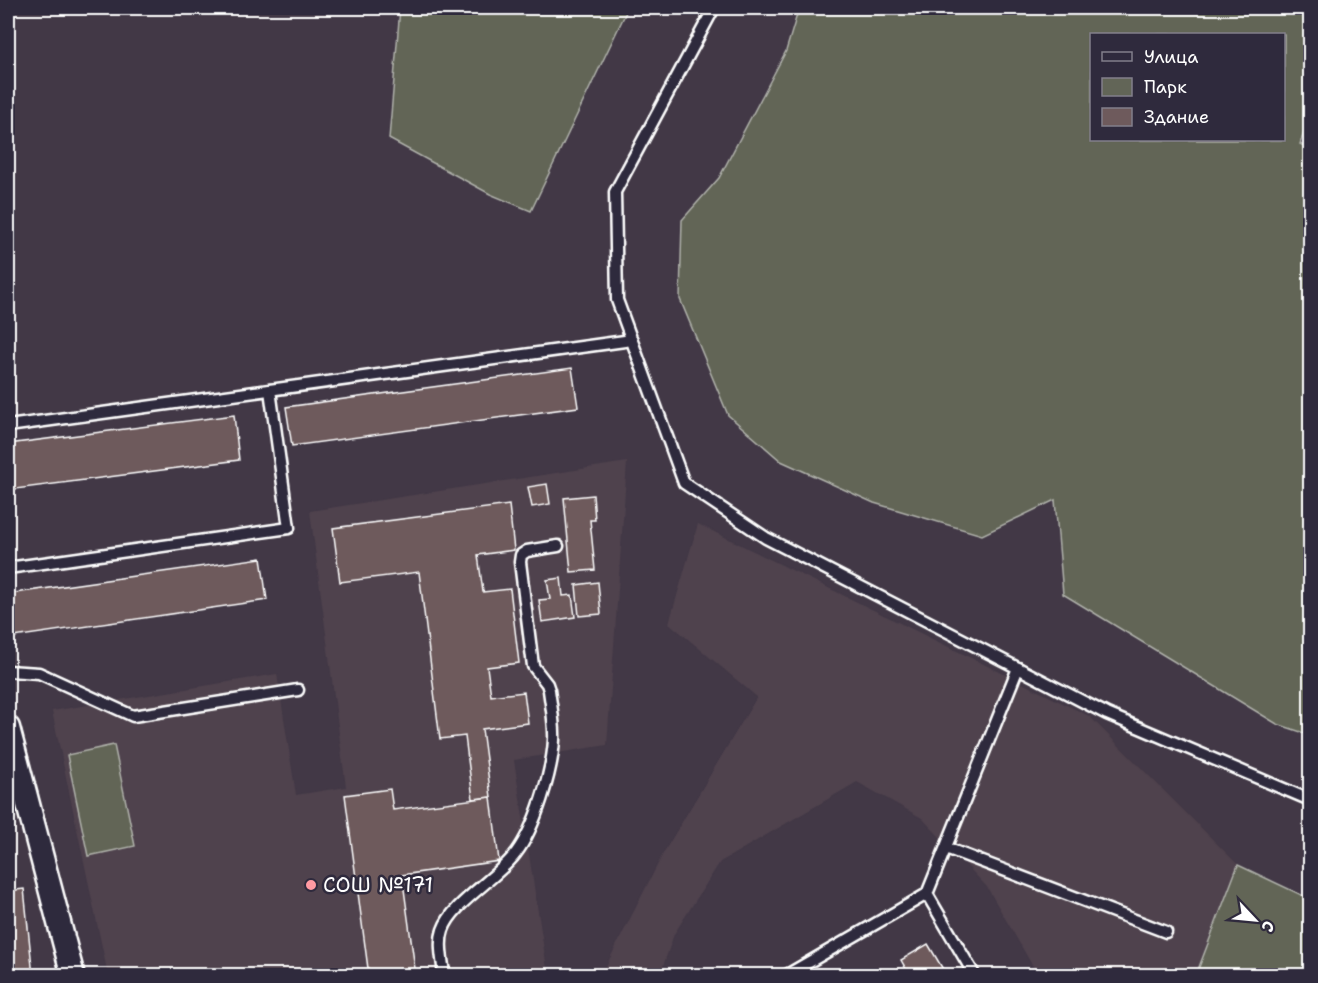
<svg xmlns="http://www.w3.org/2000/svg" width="1318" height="983" font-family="'Shantell Sans',sans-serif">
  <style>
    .built { fill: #4f424d }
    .green { fill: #626557; stroke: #b0b2ab; stroke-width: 1.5; fill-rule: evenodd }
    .building { fill: #6e5a5c; stroke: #fff; stroke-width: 1.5 }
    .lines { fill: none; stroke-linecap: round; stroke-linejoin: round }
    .lane-casing { stroke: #fff; stroke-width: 15 }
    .street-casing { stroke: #fff; stroke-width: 27 }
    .lane { stroke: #2f2a3d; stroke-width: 10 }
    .street { stroke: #2f2a3d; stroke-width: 22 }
    .poi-dot { fill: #ff9aa2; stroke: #2f2a3d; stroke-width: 2 }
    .labels { text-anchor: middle; stroke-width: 5; stroke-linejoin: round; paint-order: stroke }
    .poi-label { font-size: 21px; fill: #fff; stroke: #2f2a3d; text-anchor: start }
  </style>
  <rect width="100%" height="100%" fill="#423846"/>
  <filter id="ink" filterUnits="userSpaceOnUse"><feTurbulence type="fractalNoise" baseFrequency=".0167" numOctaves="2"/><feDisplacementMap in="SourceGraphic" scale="12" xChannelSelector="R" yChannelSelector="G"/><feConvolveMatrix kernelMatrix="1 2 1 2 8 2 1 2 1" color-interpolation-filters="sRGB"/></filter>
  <g filter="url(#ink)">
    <g class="built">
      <path d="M627,462L607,745L514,760L548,975H108L52,711L277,674L296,795L346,787L310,511Z"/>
      <path d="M698,524L1089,716L1238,865L1196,975H1038L987,887L922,818L857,782L720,862L674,934L660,975L601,976L664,852L757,697L669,623Z"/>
    </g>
    <g class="green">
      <path d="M400,8H628L531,211L490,194L389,139Z"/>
      <path d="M799,8H1310V115L1300,144L1310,149V735L1277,724L1063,594L1055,500L982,535L874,503L781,461L728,415L680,299L682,220L719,178L786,51ZM1092,34H1284V140H1092Z"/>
      <path d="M114,745L135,846L88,856L67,755Z"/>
      <path d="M1238,865L1310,899V975H1196Z"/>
    </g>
    <g class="building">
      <path d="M572,368L578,407L292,446L286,407Z"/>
      <path d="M234,415L239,460L8,490V444Z"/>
      <path d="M547,484L550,504L532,507L528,487Z"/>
      <path d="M593,495L595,520H590L595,570L571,572L564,498Z"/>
      <path d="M509,505L514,550L478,555L483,592L510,589L519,663L487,667L491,696L524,692L528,723L482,729L491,797L473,799L465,736L440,739L419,572L340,582L333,528Z"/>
      <path d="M261,558L267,600L14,637L8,594Z"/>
      <path d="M561,578L563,596L572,595L575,617L542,622L539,600L550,599L547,580Z"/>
      <path d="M598,582L601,614L579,616L576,585Z"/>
      <path d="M390,789L393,810L491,797L499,861L402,875L416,976H369L345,795Z"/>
      <path d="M24,889L33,976H8V891Z"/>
      <path d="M928,944L947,976H910L901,960Z"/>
    </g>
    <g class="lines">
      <g class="lane-casing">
        <g id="lane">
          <path d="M714,8L615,192L617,300L684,483L766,538L1107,714L1310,800"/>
          <path d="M8,426L632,340"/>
          <path d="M8,568L289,528L270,390"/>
          <path d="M8,671L39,673L133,716L298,690"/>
          <path d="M946,848L1166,932"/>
          <path d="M927,894L975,976"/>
          <path d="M444,976C443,961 438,944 443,930C452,903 498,878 516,853C535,828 552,772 554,740C555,724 551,706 549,690L547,684L533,666L520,562L521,555L527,551L558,546"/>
          <path d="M785,976L927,894L1018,668"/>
        </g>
      </g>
      <g class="street-casing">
        <path id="street" d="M8,728L73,976"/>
      </g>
      <use href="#lane" class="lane"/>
      <use href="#street" class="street"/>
    </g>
  </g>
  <circle class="poi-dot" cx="311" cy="885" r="6"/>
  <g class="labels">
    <g class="poi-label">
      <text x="323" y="892">СОШ №171</text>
    </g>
  </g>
  <rect width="1318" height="983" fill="none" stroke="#2f2a3d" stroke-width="30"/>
  <rect x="15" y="15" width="1288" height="953" fill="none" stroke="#fff" stroke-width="2" filter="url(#ink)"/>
  <rect x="1090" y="33" width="195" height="108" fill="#2f2a3d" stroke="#827f8b" stroke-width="1.5"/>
  <rect x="1102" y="52" width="30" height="9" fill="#2f2a3d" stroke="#827f8b" stroke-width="1.5"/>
  <text x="1144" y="63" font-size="18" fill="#ffffff">Улица</text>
  <rect x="1102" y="78" width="30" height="18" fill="#626557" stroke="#827f8b" stroke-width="1.5"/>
  <text x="1144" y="93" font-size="18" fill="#ffffff">Парк</text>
  <rect x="1102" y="108" width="30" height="18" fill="#6e5a5c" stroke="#827f8b" stroke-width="1.5"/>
  <text x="1144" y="123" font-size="18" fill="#ffffff">Здание</text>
  <g transform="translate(1255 920) rotate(116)" stroke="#2f2a3d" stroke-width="4.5" paint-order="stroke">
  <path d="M0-4.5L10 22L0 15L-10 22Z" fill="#ffffff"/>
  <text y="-9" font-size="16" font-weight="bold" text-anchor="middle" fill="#ffffff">С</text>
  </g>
</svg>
